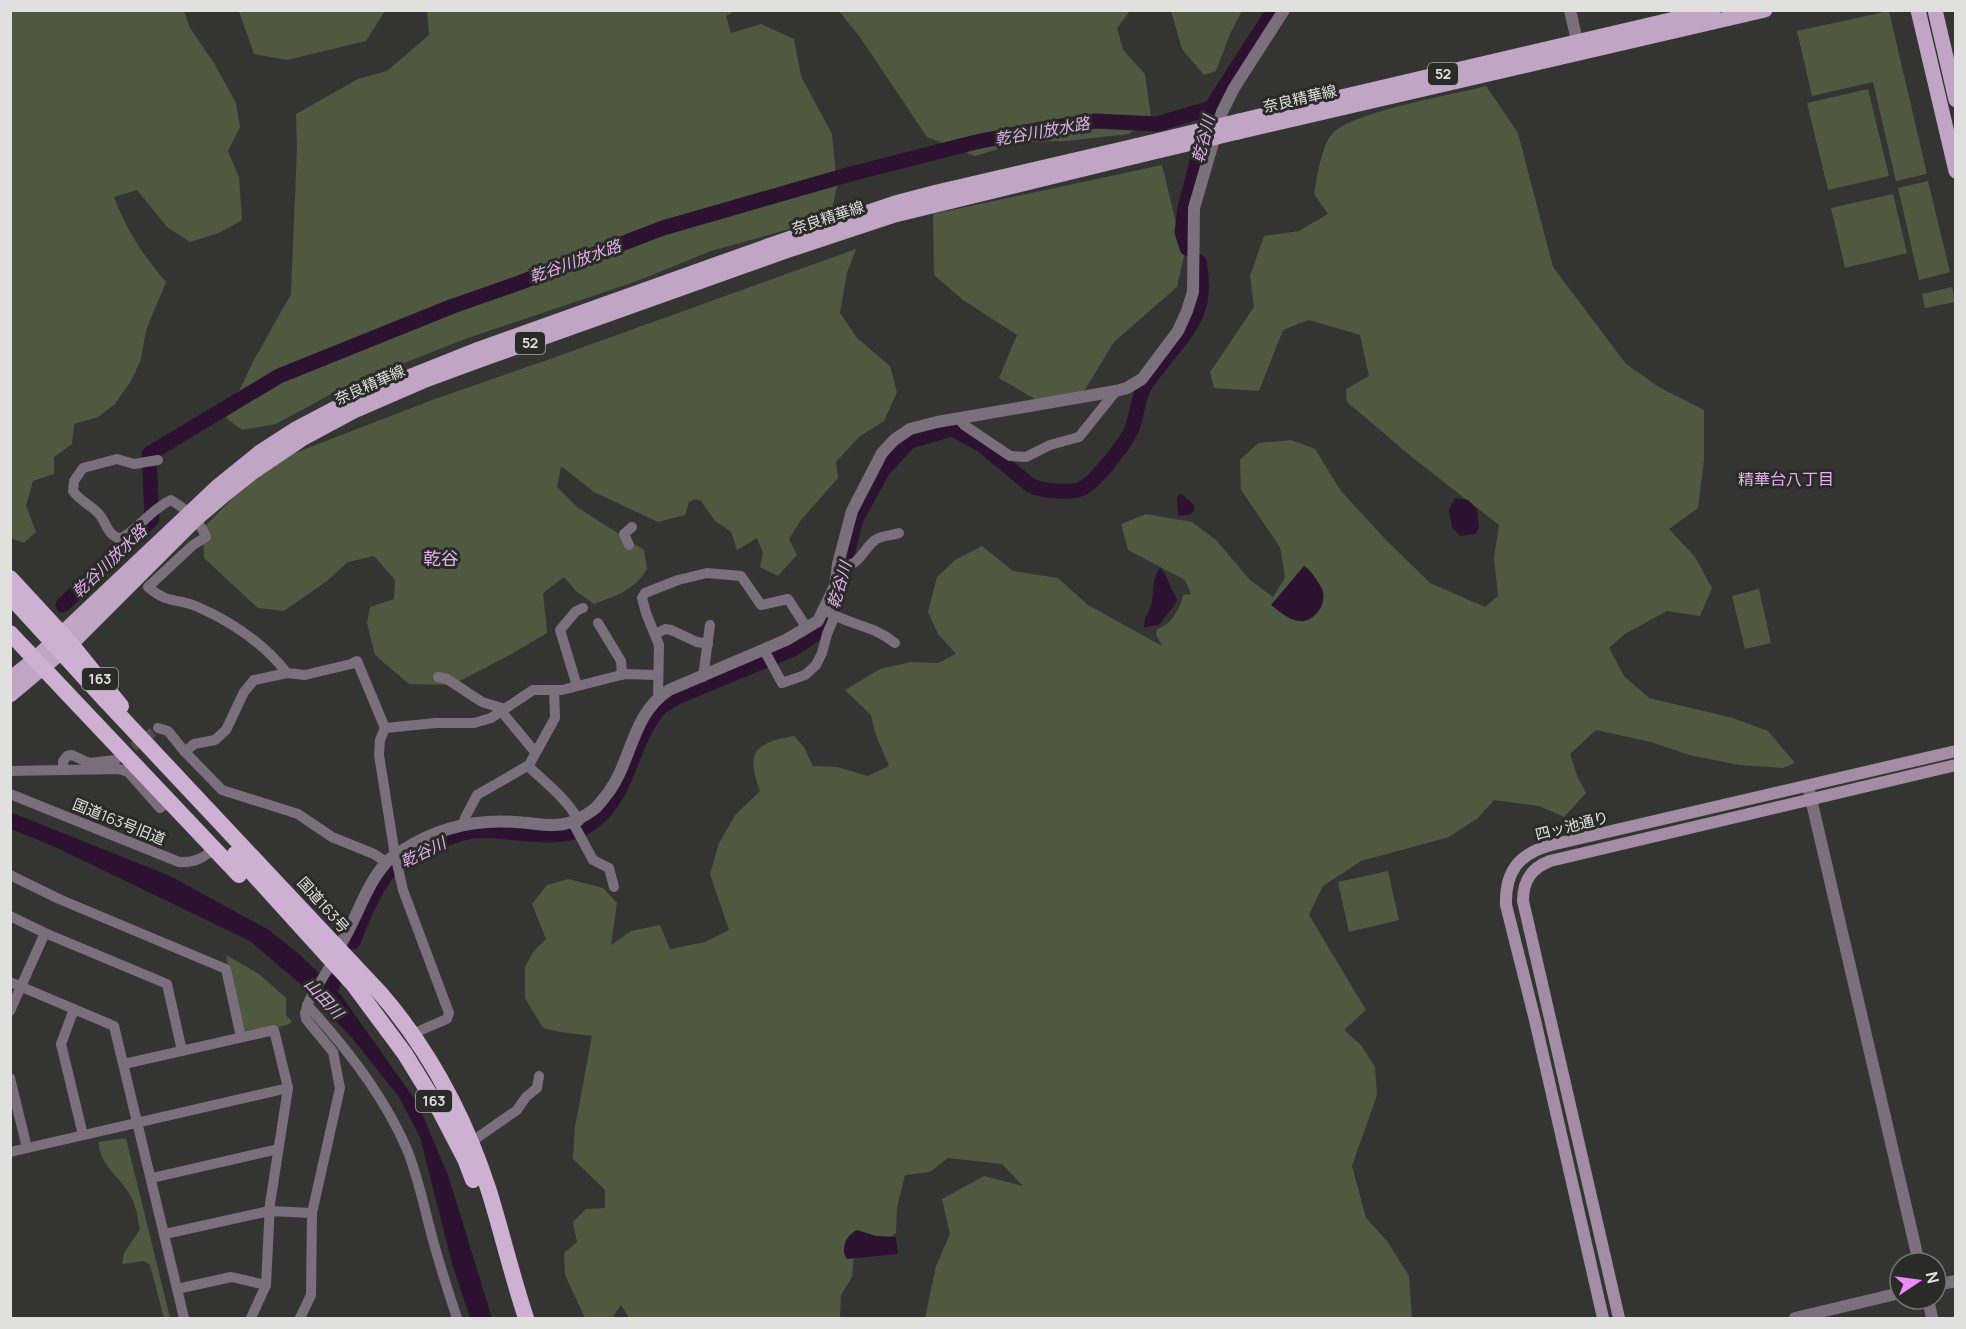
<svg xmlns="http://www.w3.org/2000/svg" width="1966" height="1329" font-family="Manrope,'Noto Sans JP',sans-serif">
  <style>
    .green { fill: #4f5840 }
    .water { fill: #2b122f }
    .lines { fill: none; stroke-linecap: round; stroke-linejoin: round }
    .river { stroke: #2b122f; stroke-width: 15 }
    .minor-tunnel { stroke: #4e4f4d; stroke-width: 10; stroke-dasharray: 10 5; stroke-linecap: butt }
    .minor { stroke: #7b6e7d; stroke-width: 10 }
    .tertiary { stroke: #7b6e7d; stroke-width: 12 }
    .secondary { stroke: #a38da5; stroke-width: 12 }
    .primary { stroke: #c1a5c5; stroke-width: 15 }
    .trunk { stroke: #ceb0d3; stroke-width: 16 }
    .primary-bridge { stroke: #c1a5c5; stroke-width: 15 }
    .trunk-bridge { stroke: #ceb0d3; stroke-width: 16 }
    .labels { text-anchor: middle; stroke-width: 6; stroke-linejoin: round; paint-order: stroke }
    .shield { fill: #2a2b29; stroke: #a9aaa8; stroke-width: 1.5 }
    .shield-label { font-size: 14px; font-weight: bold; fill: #e0e0df }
    .street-label { font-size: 15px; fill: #e0e0df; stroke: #2a2b29 }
    .water-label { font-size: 16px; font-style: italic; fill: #e1b0e8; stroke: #2a2b29 }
    .neighbourhood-label { font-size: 16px; fill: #e5b0ec; stroke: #2a2b29 }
    .quarter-label { font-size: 18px; fill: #e5b0ec; stroke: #2a2b29 }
  </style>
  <rect width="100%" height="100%" fill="#343533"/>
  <g class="green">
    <path d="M10,11H184L190,28L214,63L236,103L240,127L228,151L239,177L242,220L219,233L190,242L167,227L137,190L114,197C126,229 144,257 166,282L146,330L141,359L131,381L115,404L98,417L74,424L72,444L54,457V474L33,481L26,506L36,532L24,543L10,538Z"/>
    <path d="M239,11V10L385,11L366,41L287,60L254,54Z"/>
    <path d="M427,11H734L726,16L731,33L761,24L794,39L801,76L832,134L837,185L832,211L818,221L711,251L637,281L465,339L346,386L276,424L242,430L226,418L254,360L291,294L297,148L296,114L358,79L387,71L429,35Z"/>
    <path d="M839,11H1130L1117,28L1123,50L1145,74L1151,117L1129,134L1066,141L1021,142L975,156L927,137L862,40Z"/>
    <path d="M1171,11H1242L1230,34L1216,71L1204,75L1182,49Z"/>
    <path d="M1889,11L1927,174L1896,181L1873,82L1812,96L1797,31Z"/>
    <path d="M1486,86L1518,133L1553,267L1626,364L1659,387L1704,410V460L1698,508L1669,529L1695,557L1712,588L1700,616L1667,611L1625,634L1609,648L1624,676L1649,698L1733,718L1768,731L1795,763L1783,768L1739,765L1689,755L1651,742L1596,730L1570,754L1578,778L1586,793L1564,817L1539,806L1494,800L1478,818L1449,837L1361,861L1323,886L1309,915L1366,1010L1344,1030L1361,1045L1375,1067L1377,1095L1352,1166L1366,1218L1387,1241L1409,1276L1412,1318H925L936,1266L950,1234L942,1199L984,1176L1023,1186L1002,1164L948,1158L930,1172L905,1175L897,1207L896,1233L881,1243H855L852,1277L841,1295L840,1318H629L621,1305L612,1318H585L565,1275L564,1253L577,1242L573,1222L586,1209L605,1208V1190L573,1159L575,1127L592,1036L560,1032L543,1028L525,998V967L533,952L546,939L532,904L547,885L568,879L603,888L617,903L611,945L631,931L660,925L670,949L705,942L729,930L710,874L719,843L735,815L760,791C745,751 755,743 794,736L804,747L813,766L837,767L868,776L889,766L875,733L871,715L845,690L880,669L911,662L938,663L956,654L938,634L928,612L937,577L955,560L982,546L1013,571L1058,578L1088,605L1162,646L1156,634L1157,629C1172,624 1180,609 1183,595L1191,594L1185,580L1128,550L1121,524L1146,514L1192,522L1216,540L1250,580L1273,597L1285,578L1280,547L1241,490L1240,460L1258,443L1291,440L1315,449L1341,491L1386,540L1430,583L1485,607L1498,596L1494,558L1499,525L1413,458L1347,402L1346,389L1369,376L1360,335L1309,320L1283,330L1259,391L1214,388L1210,372L1254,307L1250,276L1264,236L1299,231L1328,214L1314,194C1317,179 1321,145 1333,133C1355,111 1452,95 1486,86Z"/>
    <path d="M1868,89L1889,176L1828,190L1807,103Z"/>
    <path d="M1162,165L1184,256L1177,287L1114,342L1084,391L1035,399L999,378L1017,335L963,300L934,275L933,214Z"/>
    <path d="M1928,181L1950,272L1919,280L1898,188Z"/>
    <path d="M1893,194L1907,253L1845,268L1831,208Z"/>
    <path d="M856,249L847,273L840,313L856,337L890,366L897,392L884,421L859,437L836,462L838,478L801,520L789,539L797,555L778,576L760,567L763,553L757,538L737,550L731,532L714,520L701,501L695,499L689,502L685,515L658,522L594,492L561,466L557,487L577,507L644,550L647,569C633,591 618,595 594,604L576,591L564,577L543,593L547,633L508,656L452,685L409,684L375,655L367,623L370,607L394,599L395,580L374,556L348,562L327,581L284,611L258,608L204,558L203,528L250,481L282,458L432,400L553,358Z"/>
    <path d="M1952,287L1955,302L1925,308L1922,294Z"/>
    <path d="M1759,589L1771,643L1745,649L1732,596Z"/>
    <path d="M1388,871L1399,920L1349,932L1338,882Z"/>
    <path d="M226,955L259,974L286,998V1015L292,1022L287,1025L277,1027V1025L248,1032L243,1029Z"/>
    <path d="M126,1138L170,1318H164L150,1265L144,1261L122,1264L124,1253L140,1229C138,1220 137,1210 133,1201C124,1179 98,1166 99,1142Z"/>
  </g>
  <g class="water">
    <path d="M1179,494L1183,495L1194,505V510L1191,514L1180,516L1178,515L1177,499Z"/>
    <path d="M1455,498L1468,500L1477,509L1479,528L1475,534L1461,536L1452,528L1449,510Z"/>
    <path d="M1304,566C1309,569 1311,572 1314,576C1317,581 1322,587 1323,592C1326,604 1316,619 1304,621C1292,623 1280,612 1271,605Z"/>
    <path d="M1160,568L1164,572L1177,600L1173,607L1159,625L1144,627C1143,620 1149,612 1151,605C1155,591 1151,580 1160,568Z"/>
    <path d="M10,812L170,876L269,930L299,954L341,995L418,1104L449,1178L492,1318H470L453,1267L420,1137L399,1097L352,1038L304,987L250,941L55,847L11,829Z"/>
    <path d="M857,1230L876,1236L896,1237L898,1254L847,1259C840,1249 846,1235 857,1230Z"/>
  </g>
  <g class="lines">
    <g class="river">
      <path d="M1187,248L1182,232L1185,208L1211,108L1274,10"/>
      <path d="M63,605L152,519L149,454L279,376L453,306L519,283L663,228L847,175L976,142L1036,130L1095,121L1157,124L1211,108"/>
      <path d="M353,942C361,921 378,880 394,866C411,852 446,837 468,832C484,828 502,832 518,833C541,835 568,839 589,825C629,799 629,745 658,710C662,705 671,701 677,697L793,649L816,634L832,613L856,519L883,470L910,441L952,429L982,445L1030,485C1040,491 1072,494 1083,488C1097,480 1124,445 1131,431C1137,417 1137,401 1144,387C1148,380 1153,374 1158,368C1186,330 1210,314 1199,262"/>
      <path d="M326,999L334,982"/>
    </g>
    <path class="minor-tunnel" d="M121,756L158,728"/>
    <g class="minor">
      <path d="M958,418L964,425L1010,456L1026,457L1050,445L1079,437L1116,391"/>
      <path d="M158,460L134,464L117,459L83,468L74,481L73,491C80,501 91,505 99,514C108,524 105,533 120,539C139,529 151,509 171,500C186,509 200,521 206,537L193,545L148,587C167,604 178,598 198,607C232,622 264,644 287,673"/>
      <path d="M629,545L624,534L632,527"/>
      <path d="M838,564C859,570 861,551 875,540C882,535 891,536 899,533"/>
      <path d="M830,613C854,626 872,625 895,643"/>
      <path d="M598,623L621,661L622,675"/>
      <path d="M656,634L665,629L671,630L697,642L708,644"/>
      <path d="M764,650L782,683L805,675L816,665L822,653L827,634L835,615"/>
      <path d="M438,677L447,679L482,702L505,709"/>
      <path d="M703,677L710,625"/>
      <path d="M577,686L560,630L576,611L583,608"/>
      <path d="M658,698L659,645L646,613L642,598L645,593L678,580L707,573L741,576L761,605L788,599L807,628"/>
      <path d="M502,712L535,752"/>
      <path d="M158,728L168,731L185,752L222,790L298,814L332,837L374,854L386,862"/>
      <path d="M385,728L436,723H474L491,718L533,690H562L625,674L657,675"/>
      <path d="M185,752L194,744L215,740L226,730L244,692L254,680L287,673L305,675L351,664L357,661L385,728L380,740L379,755L395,855L403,890L449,1013L447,1019L412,1034"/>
      <path d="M528,766C546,783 567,799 579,821"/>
      <path d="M63,769V761L67,756L72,755L89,763L116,760"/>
      <path d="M10,771L119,769L128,772L160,808L170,801"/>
      <path d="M10,794L179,862C195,863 203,858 215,848"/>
      <path d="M573,823L593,860L609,868L614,887"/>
      <path d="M463,824L466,816L477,795L529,765L555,718L554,690"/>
      <path d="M10,875L59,899L226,969L241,1037"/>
      <path d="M10,916L45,933L167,984L182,1051"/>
      <path d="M10,982L114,1026L184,1318"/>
      <path d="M307,1005C346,1047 383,1095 406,1147C419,1178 425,1212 434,1244C441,1269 449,1294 457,1318"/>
      <path d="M74,1009L61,1044L83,1135"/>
      <path d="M10,1011L45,933"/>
      <path d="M124,1064L274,1030L288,1088L270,1204L266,1285L251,1318"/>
      <path d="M10,1078L27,1148"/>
      <path d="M471,1142L517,1110L526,1097L537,1088L539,1076"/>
      <path d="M10,1152L288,1088"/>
      <path d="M152,1178L278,1149"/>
      <path d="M165,1234L269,1211L312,1213"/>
      <path d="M177,1289L231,1277L266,1285"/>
      <path d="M300,1318L311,1295L312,1213L340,1088L333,1052L306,1019L305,1013L309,1001L332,962"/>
    </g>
    <g class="tertiary">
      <path d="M1570,10L1579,50"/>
      <path d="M1808,786L1919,1263"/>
      <path d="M335,955C340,945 347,934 352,923C362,903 370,881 385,864C389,858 397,854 403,850C437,828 475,819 515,822C549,824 563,832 593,810C599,806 603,799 608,793C633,759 631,715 669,690L786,640L818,621L835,586L838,564L852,511L882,453L894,440L910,429L937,422L1116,391L1127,388L1142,379L1178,331L1187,311L1193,292L1194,208L1222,112L1234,88L1284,10"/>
      <path d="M1936,1285L1956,1281"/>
      <path d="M1928,1299L1932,1318"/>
      <path d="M1795,1318L1900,1293"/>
    </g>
    <g class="secondary">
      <path d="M1603,1318L1535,1020L1506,905C1505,872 1518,854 1551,845L1956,751"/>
      <path d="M1619,1318L1523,901C1523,881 1531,868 1550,861L1956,765"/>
    </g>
    <g class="primary">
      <path d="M1918,10L1956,171"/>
      <path d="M1935,10L1956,100"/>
      <path d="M1239,121L1713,10"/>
      <path d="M1238,132L1765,10"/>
      <path d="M10,679L34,660L218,486L260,452L294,430L351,400L479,349L779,242L895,203L937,192L1135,146"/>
      <path d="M10,695L71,644L196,519L223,496L253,472L302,439L356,410L423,381L480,360L789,250L895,215L1137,156"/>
    </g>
    <g class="trunk">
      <path d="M10,578L71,644L121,706"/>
      <path d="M10,633L239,875"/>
      <path d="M106,701L381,994C430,1051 466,1120 489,1191C502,1233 512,1276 526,1318"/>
      <path d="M235,854L353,984L405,1054L440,1111L465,1159L473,1180"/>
    </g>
    <g class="primary-bridge">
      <path d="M1135,146L1239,121"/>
      <path d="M1137,156L1238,132"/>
    </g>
    <path class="trunk-bridge" d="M10,596L106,701"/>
  </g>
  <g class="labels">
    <g class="shield">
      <rect x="1428" y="63" width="30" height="22" rx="4.5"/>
      <rect x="515" y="332" width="30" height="22" rx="4.5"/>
      <rect x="82" y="668" width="36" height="22" rx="4.5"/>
      <rect x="416" y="1090" width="36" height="22" rx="4.5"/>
    </g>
    <g class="shield-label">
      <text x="1443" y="79">52</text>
      <text x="530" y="348">52</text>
      <text x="100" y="684">163</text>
      <text x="434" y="1106">163</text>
    </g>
    <g class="street-label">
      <text transform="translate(1300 99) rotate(-13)" y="5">奈良精華線</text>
      <text transform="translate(828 218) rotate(-18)" y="5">奈良精華線</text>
      <text transform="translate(370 385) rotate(-24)" y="5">奈良精華線</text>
      <text transform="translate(119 822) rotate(22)" y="5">国道163号旧道</text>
      <text transform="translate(1572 826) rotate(-14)" y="5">四ッ池通り</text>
      <text transform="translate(323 905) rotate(48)" y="5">国道163号</text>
    </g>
    <g class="water-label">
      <text transform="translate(1042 131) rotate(-10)" y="6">乾谷川放水路</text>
      <text transform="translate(1203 139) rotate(-76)" y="6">乾谷川</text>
      <text transform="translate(575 261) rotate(-20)" y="6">乾谷川放水路</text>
      <text transform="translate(109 561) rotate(-44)" y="6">乾谷川放水路</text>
      <text transform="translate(839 585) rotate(-74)" y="6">乾谷川</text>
      <text transform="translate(423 852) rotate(-26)" y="6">乾谷川</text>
      <text transform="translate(324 998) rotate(47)" y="6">山田川</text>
    </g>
    <g class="neighbourhood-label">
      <text x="1786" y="485">精華台八丁目</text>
    </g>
    <g class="quarter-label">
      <text x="441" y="565">乾谷</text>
    </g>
  </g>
  <rect width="1966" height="1329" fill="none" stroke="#e0e0df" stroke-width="24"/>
  <g transform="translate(1918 1281) rotate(77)"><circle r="28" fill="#2a2b29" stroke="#737372" stroke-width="1.5"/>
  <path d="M0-4.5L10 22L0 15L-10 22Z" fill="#ec8cfa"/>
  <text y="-9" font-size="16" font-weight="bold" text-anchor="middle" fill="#e0e0df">N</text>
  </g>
</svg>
